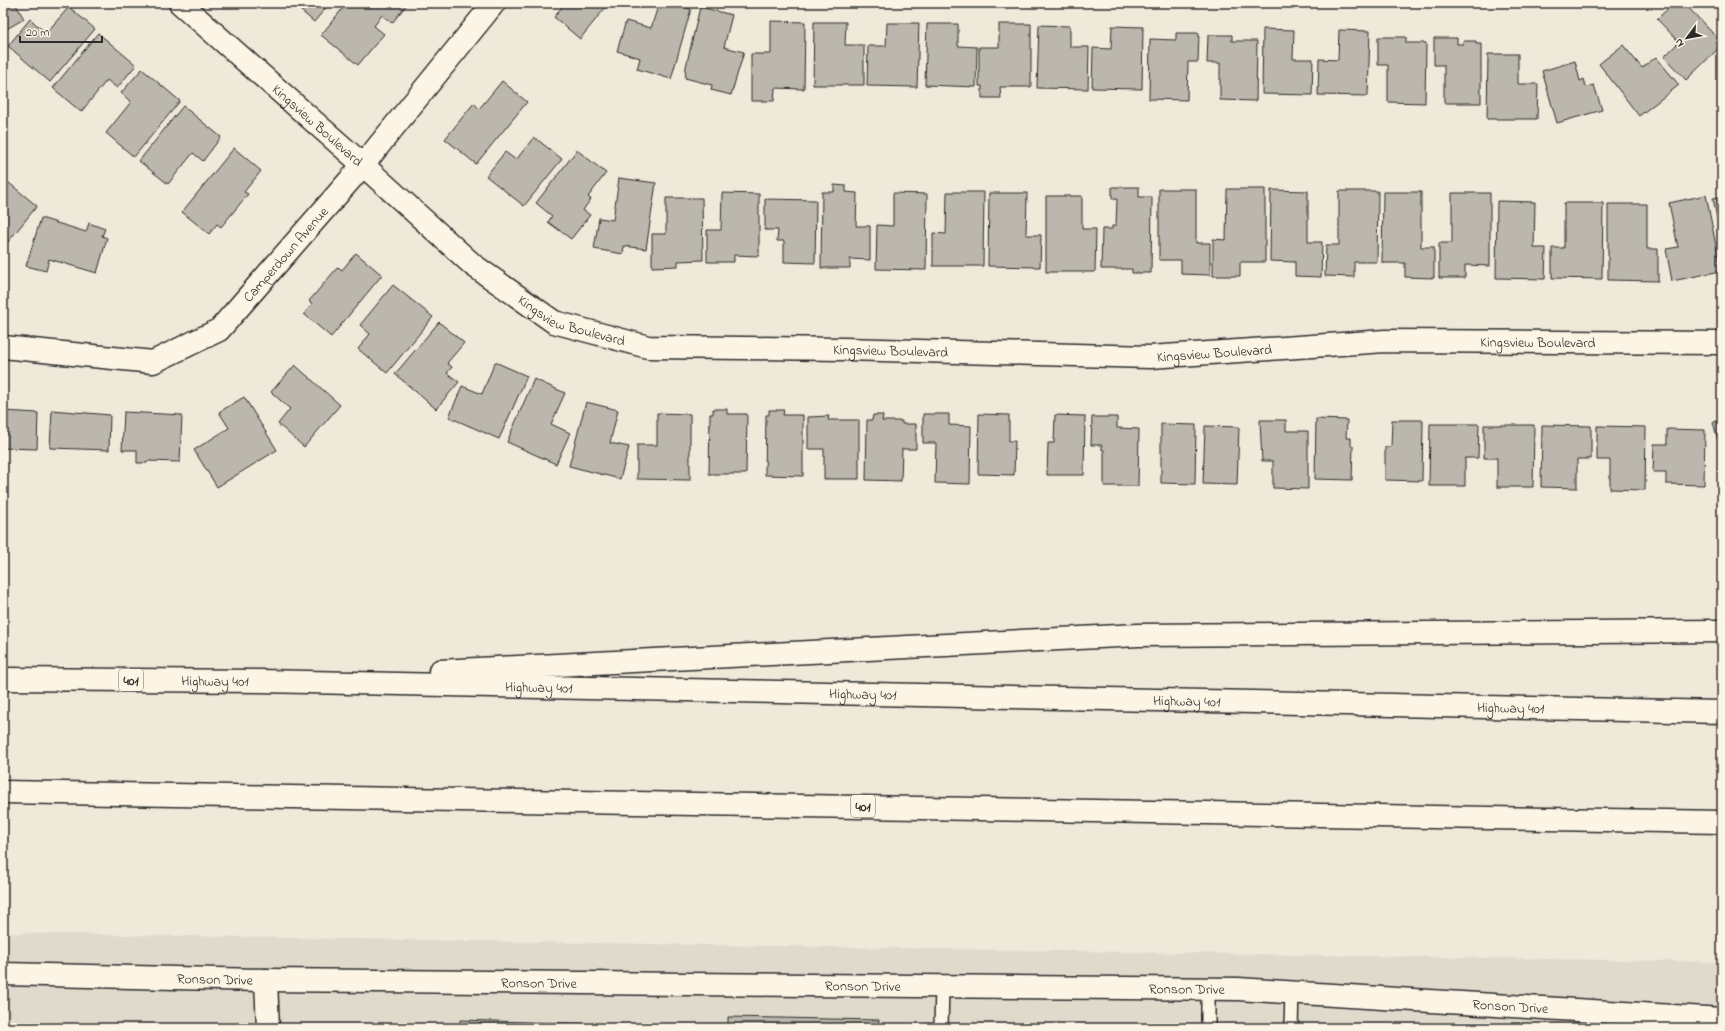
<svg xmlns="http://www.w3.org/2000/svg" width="1725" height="1031" font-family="'Indie Flower',sans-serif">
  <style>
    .built { fill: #e0dacc }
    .building { fill: #bcb7ac; stroke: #2b2b2b }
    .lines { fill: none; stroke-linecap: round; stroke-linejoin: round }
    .service-casing { stroke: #2b2b2b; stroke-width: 16 }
    .minor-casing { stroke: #2b2b2b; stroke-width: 25 }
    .motorway-casing { stroke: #2b2b2b; stroke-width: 25 }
    .service { stroke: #fcf5e5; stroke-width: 13 }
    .minor { stroke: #fcf5e5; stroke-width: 22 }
    .motorway { stroke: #fcf5e5; stroke-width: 22 }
    .labels { text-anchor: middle; stroke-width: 3; stroke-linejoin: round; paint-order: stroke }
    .shield { fill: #fcf5e5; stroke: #6a6863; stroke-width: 1 }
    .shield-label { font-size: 13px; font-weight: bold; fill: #2b2b2b }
    .street-label { font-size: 14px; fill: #2b2b2b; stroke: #fcf5e5 }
  </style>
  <rect width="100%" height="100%" fill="#efe9da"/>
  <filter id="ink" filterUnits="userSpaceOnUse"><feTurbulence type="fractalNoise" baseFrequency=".025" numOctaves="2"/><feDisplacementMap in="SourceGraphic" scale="8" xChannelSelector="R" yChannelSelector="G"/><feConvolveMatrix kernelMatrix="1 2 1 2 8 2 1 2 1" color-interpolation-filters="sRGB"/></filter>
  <g filter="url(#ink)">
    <path class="built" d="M3,933L1722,962V1028H3Z"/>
    <g class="building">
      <path d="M3,3H15L24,19L3,31Z"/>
      <path d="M292,3H330L314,22Z"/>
      <path d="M347,3H408L392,23L382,15L374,26L384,34L358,65L321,35Z"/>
      <path d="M565,3H609L580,39L554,17Z"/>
      <path d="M659,3H669L691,9L671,79L637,69L640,58L617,51L626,21L651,28Z"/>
      <path d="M1674,3H1684L1722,43V45L1686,80L1664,57L1679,42L1657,19Z"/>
      <path d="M69,7L95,29L50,82L8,46L30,19L46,33Z"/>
      <path d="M700,7L732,15L724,47L744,52L731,95L711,90L712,85L685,78L686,72L685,71Z"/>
      <path d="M771,21L805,22L804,89L775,88L774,101H751V54H771Z"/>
      <path d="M814,22H846L845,45H864V85H813Z"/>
      <path d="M887,23H919L917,87L867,86L868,46H886Z"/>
      <path d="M927,24H958V46L977,47L976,87L925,85Z"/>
      <path d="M999,24H1031V87H1000L1001,98H982V86H979V47H999Z"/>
      <path d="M1039,25L1070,26V47H1089L1088,89L1037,88Z"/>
      <path d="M1112,26L1143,27L1142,89L1092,88L1093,48L1111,49Z"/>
      <path d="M1263,29L1294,30L1293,59H1313L1312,95L1262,94Z"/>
      <path d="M1339,30L1370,31L1368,96L1318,95L1319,59L1338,60Z"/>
      <path d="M98,33L136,65L117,88L107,80L81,112L53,88Z"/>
      <path d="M1176,33H1199L1198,62H1188L1187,100L1149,99L1150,39L1176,40Z"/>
      <path d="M1208,35H1232V41H1257L1256,101L1220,100V63H1207Z"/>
      <path d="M1378,37H1406V43H1426L1425,103L1388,102V65H1378Z"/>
      <path d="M1434,38H1457V44H1463V41H1476V44H1481V103H1444V65H1434Z"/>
      <path d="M1623,45L1642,68L1656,57L1679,85L1639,116L1599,64Z"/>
      <path d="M1488,54H1518V84H1538L1537,119H1487Z"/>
      <path d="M1575,61L1580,81L1584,79L1586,87L1594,85L1602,110L1557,123L1542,71Z"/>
      <path d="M142,69L180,101L134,157L106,133L131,102L121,93Z"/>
      <path d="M502,81L527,102L476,164L445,139L474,103L479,109Z"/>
      <path d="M183,106L221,137L203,161L193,153L168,184L139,161Z"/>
      <path d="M534,137L562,159L524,206L486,176L505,152L516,160Z"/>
      <path d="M234,148L261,171L244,192L248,194L221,227L217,224L209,234L182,212Z"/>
      <path d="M577,150L606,173L588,197L591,199L583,210L590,215L571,239L548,222L552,216L536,203Z"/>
      <path d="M3,178L37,206L3,248Z"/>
      <path d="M619,178L656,183L646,249L624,246L623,254L594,249L599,218L613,220Z"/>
      <path d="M834,185L846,186V192L857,193L856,226H870V260L850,259V268H821L822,192H834Z"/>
      <path d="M1112,187H1139V197H1152L1151,273H1132V269H1101L1102,229H1112V226H1116L1117,199H1112Z"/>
      <path d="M1159,189H1196V243H1210V275L1181,274V260H1159Z"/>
      <path d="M1227,189H1265V262H1240V276H1213V239L1226,240Z"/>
      <path d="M1271,190L1308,191V242H1322L1321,277L1295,276V262L1270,261Z"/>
      <path d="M1339,191H1378L1377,262H1354V277L1325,276L1326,245H1339Z"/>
      <path d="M947,192H984L983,266H933V233L946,234Z"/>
      <path d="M1383,192H1421V247H1434V278L1405,277V263H1382Z"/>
      <path d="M722,193L759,194V256L734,255V262H707V230H721Z"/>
      <path d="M893,193L927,194L926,270L876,269L877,225L893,226Z"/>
      <path d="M989,193H1027L1026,235H1041L1040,267L988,266Z"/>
      <path d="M1452,193H1490V266L1465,265V278H1439V243H1452Z"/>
      <path d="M1706,195L1721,271L1672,281L1666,249L1678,247L1669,203Z"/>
      <path d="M1046,196H1082V229H1096L1095,272H1046Z"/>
      <path d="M1722,197V244L1713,198Z"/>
      <path d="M666,198H702L703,260L678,261V266L652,267V234H666Z"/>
      <path d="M765,199L816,200L815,263L784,262V241H777L778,230H765Z"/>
      <path d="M1497,201L1535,202L1534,248H1546L1545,279L1496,278Z"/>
      <path d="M1564,203H1603L1602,279L1552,278V248H1564Z"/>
      <path d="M1608,204H1647V249H1658V281L1608,280Z"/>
      <path d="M41,218L86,232L89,223L105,229L102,236L107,238L97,273L49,259L46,271L26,266Z"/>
      <path d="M356,253L382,275L331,337L304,314L312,304L309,301L338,267L342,270Z"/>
      <path d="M393,285L433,317L387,373L358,349L370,334L360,325Z"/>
      <path d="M439,322L464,343L447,363L452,367L447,373L459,382L436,409L395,374Z"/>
      <path d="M495,362L527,376L499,439L449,417L462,386L482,394Z"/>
      <path d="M295,365L340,405L304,447L278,424L290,409L271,392Z"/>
      <path d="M534,379L565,393L551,424L570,433L556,464L507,442Z"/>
      <path d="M244,397L277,450L217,487L194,450L229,428L219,412Z"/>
      <path d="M586,402L618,410L610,443L629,447L620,479L569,466Z"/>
      <path d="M713,409H727V414H747L746,474H709L710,414H713Z"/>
      <path d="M52,410L110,415L109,450L50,448Z"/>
      <path d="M769,410H784L783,415H803V476L765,475L766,415H769Z"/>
      <path d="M3,411L38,413L37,449L3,448Z"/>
      <path d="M124,412L182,415L180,462L147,461V463H137V450H122Z"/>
      <path d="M657,413L690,414V480L637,479V445H657Z"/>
      <path d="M923,414H949V425L971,426L970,484L935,483L936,443H923Z"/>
      <path d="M979,414L1009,415V441H1015L1014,475L978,474Z"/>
      <path d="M873,415H883L882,421H902V424H916V449H902L901,481L866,480L867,420H872Z"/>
      <path d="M1055,415L1085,416L1084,475H1047L1048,443H1054Z"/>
      <path d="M829,416L828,420H859V479H824V449H808V417Z"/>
      <path d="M1092,417H1117V428L1139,429L1138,486H1104V450H1102V445H1091Z"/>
      <path d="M1316,419L1347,420L1346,438H1351V446H1353L1352,480L1315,479Z"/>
      <path d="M1260,420H1286V431H1308V489L1273,488V461H1262Z"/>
      <path d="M1392,420H1423L1422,481L1385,480V447H1391Z"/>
      <path d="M1722,420V456L1713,422Z"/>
      <path d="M1161,424L1196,425L1195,484L1161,483Z"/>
      <path d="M1430,424H1479L1478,458H1465V486H1429Z"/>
      <path d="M1484,425H1534L1533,487H1497V458H1484Z"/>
      <path d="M1542,425L1591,426V459H1577V488L1541,487Z"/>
      <path d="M1205,426L1239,427L1237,485L1203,484Z"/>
      <path d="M1597,426L1646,427L1645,490L1610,489V460H1597Z"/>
      <path d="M1667,429L1705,430L1704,485L1666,484V472H1653L1654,444H1667Z"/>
      <path d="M728,1017L879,1020L878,1028H728Z"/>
      <path d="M460,1020L624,1025V1028H460Z"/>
    </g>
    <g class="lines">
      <g class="service-casing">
        <g id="service">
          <path d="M941,1028L942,986"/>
          <path d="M1208,1028V988"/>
          <path d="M1291,1028L1292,992"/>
        </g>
      </g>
      <g class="minor-casing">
        <g id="minor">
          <path id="s1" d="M180,3L363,165L473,265L554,322L648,347L844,349L1150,357L1385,341L1722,343"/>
          <path id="s2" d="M3,347L153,362L219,330L363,165L494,3"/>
          <path id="s3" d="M3,974L266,980L1238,989L1722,1019"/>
          <path d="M266,980L268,1028"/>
        </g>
      </g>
      <g class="motorway-casing">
        <g id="motorway">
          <path d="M440,671L1138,635L1722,631"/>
          <path id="s4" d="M3,679L260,681L1722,712"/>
          <path d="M3,792L1722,822"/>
        </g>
      </g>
      <use href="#service" class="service"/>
      <use href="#minor" class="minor"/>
      <use href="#motorway" class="motorway"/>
    </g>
  </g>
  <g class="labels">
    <g class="shield">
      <rect x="119" y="669" width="24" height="22" rx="3"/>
      <rect x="851" y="795" width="24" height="22" rx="3"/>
    </g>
    <g class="shield-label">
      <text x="131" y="685">401</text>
      <text x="863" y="811">401</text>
    </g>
    <g class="street-label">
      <text dy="5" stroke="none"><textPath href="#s1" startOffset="184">Kingsview Boulevard</textPath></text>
      <text dy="5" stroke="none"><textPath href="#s2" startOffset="325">Camperdown Avenue</textPath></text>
      <text dy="5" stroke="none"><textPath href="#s1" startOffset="508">Kingsview Boulevard</textPath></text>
      <text dy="5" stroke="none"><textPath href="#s1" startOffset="1480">Kingsview Boulevard</textPath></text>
      <text dy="5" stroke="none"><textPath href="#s1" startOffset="832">Kingsview Boulevard</textPath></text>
      <text dy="5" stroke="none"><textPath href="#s1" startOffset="1156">Kingsview Boulevard</textPath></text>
      <text dy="5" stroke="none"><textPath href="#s4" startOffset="212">Highway 401</textPath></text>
      <text dy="5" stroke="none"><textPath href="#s4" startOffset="536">Highway 401</textPath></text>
      <text dy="5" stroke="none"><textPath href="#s4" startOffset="860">Highway 401</textPath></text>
      <text dy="5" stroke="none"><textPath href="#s4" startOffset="1184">Highway 401</textPath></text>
      <text dy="5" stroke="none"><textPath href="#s4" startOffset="1508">Highway 401</textPath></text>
      <text dy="5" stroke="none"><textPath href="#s3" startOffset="212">Ronson Drive</textPath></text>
      <text dy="5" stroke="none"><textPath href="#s3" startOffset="536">Ronson Drive</textPath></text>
      <text dy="5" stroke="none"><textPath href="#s3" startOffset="860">Ronson Drive</textPath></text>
      <text dy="5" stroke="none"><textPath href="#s3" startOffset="1184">Ronson Drive</textPath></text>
      <text dy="5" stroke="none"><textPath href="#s3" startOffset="1508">Ronson Drive</textPath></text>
    </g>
  </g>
  <rect width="1725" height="1031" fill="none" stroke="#fcf5e5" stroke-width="16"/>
  <rect x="8" y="8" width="1709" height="1015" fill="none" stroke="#2b2b2b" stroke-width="1.5" filter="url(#ink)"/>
  <g transform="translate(1687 38) rotate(238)" stroke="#fcf5e5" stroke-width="3" paint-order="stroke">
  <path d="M0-3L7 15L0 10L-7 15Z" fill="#2b2b2b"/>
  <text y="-6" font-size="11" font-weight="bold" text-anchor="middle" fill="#2b2b2b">N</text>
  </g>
  <path d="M20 36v6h82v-6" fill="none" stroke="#2b2b2b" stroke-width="2"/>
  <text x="26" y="36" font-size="12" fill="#2b2b2b" stroke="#fcf5e5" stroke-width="3" paint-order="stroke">20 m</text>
</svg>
